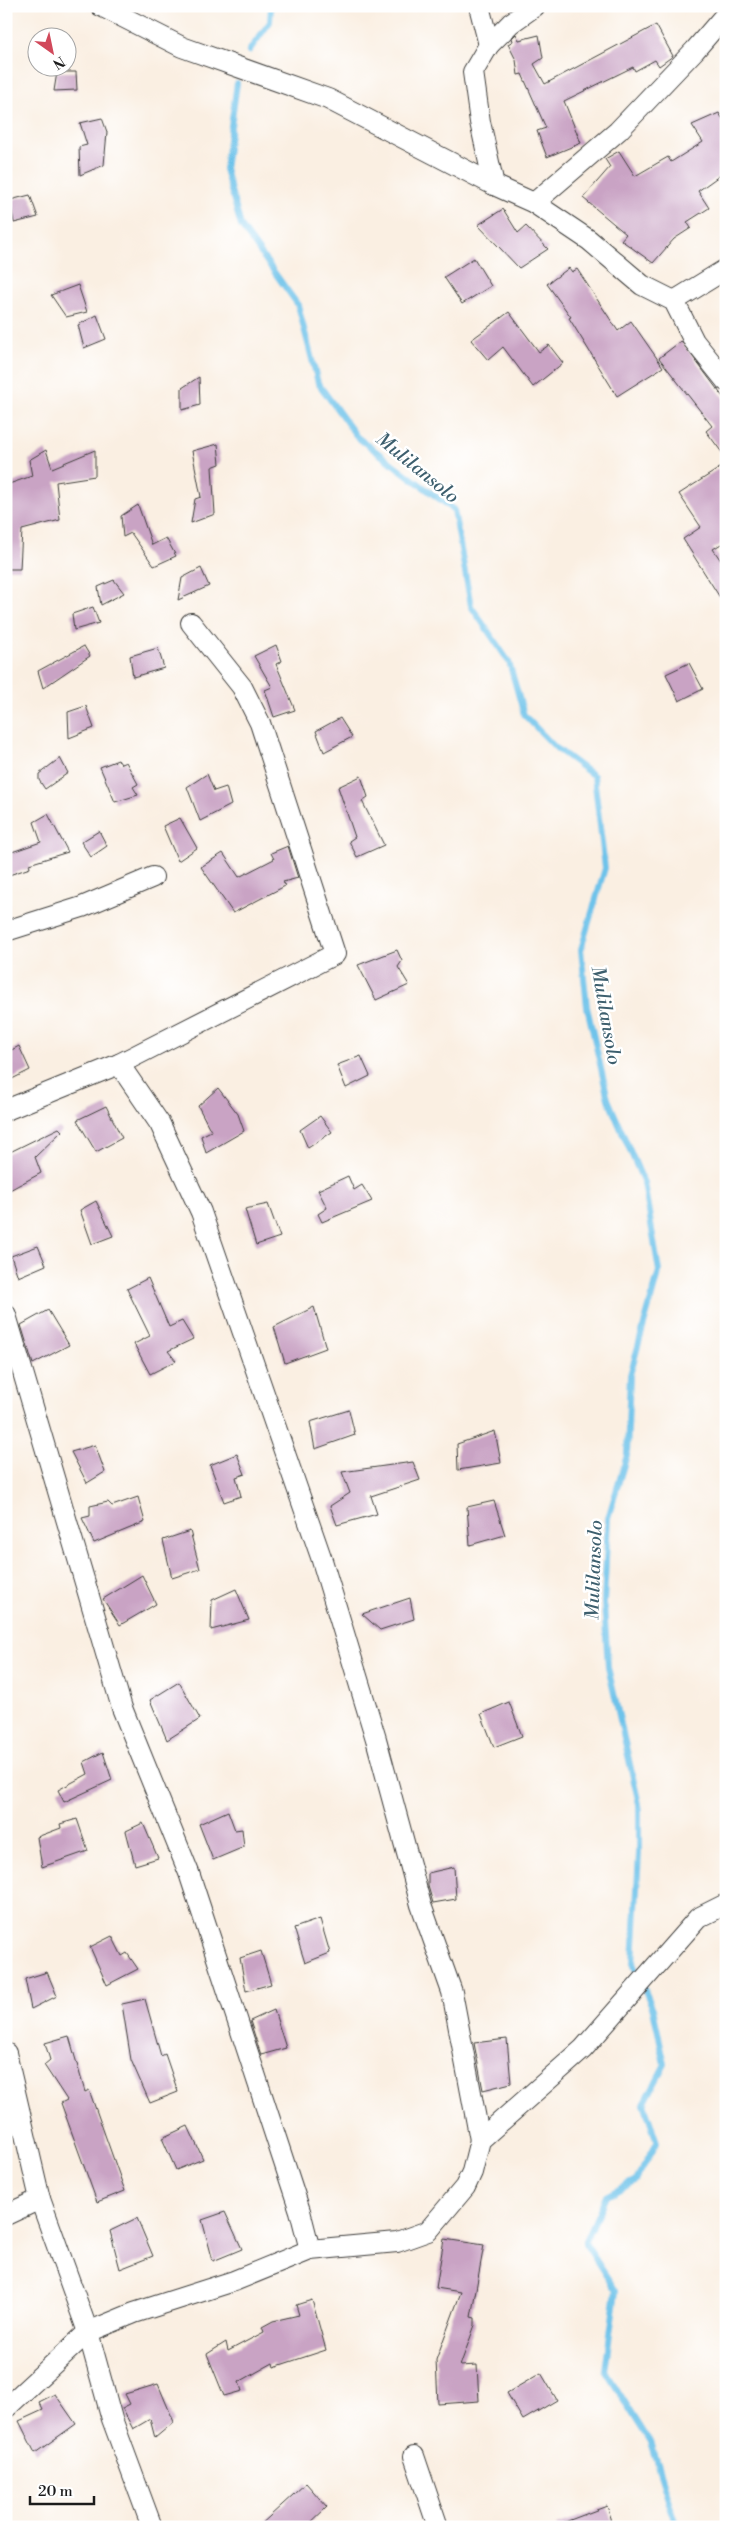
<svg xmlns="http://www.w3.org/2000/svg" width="732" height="2533" font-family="'Libre Bodoni',serif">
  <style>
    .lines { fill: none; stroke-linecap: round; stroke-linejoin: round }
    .stream { stroke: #6ec3ea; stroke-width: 6 }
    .building { fill: #c9a3c4 }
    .street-casing { stroke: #3d3c3a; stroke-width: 22 }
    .street { stroke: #fff; stroke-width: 20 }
    .labels { text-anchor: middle; stroke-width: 5; stroke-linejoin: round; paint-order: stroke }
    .water-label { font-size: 19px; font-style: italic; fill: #3d5f6e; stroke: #fff }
  </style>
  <rect width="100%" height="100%" fill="#fff"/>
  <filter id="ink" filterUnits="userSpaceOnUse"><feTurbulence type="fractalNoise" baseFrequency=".02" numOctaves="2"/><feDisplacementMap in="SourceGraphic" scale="10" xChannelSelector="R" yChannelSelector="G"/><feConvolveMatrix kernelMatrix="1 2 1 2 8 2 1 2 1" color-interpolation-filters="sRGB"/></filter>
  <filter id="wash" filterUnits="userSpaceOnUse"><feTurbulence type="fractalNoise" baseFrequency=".0096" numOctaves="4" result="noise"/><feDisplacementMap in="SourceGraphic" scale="20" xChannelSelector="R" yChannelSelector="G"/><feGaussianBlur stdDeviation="1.12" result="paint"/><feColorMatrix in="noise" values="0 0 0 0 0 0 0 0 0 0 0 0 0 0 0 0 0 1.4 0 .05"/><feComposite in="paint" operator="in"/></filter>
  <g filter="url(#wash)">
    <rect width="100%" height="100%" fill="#faefe2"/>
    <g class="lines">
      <g class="stream">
        <path d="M249,51L270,22L271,6"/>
        <path d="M237,83L225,169L241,226L298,305L318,383L357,437L454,510L471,606L509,662L524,715L556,748L594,776L605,868L581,949L587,1007L608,1099L644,1183L659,1271L630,1375L627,1455L608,1518L604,1603L608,1667L639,1804V1853L633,1963L639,1979"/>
        <path d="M643,1986L653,2009L665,2064L644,2104L657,2142L636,2180L606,2196L585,2243L616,2291L605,2370L650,2442L677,2527"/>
      </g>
    </g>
    <g id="blocks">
      <g class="building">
        <path d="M656,25L673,56L659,66L655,60L635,71L633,67L564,101L581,143L547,157L537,131L546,128L522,74L518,75L516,60L508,44L513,41L512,38L516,34L519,40L539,35L543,58L534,64L545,84Z"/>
        <path d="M57,72H76L77,90L54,91Z"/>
        <path d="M719,113L726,124V171L698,191L709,208L687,222L691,228L674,239L653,263L621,240L626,234L583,198L610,167L605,159L619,151L635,176L668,157L671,162L703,142L692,125Z"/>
        <path d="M102,118L107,132L104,165L80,175L79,147L87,145L80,123Z"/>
        <path d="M30,195L38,217L14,223L10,200Z"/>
        <path d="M503,209L518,233L526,226L548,249L519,268L478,225Z"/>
        <path d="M474,258L491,286L462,304L444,277Z"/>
        <path d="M569,268L572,272L577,269L618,331L631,321L663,367L617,396L569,318L571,317L547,284Z"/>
        <path d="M78,285L87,312L66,317L51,295Z"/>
        <path d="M509,312L539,352L549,345L563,363L533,387L503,347L488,360L471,340Z"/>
        <path d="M97,315L106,339L84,348L78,325Z"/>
        <path d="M681,341L726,401V458L706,431L712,426L659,358Z"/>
        <path d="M199,377L200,405L182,410V388Z"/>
        <path d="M218,444L220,464L212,467L215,514L191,523L195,499L201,497L192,451Z"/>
        <path d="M46,450L52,468L95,450V476L56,482L60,520L22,530L20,569H6V485L32,476L29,460Z"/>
        <path d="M726,464V541L713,549L726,568V607L683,539L701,527L679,494Z"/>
        <path d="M138,505L152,545L166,538L176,556L154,566L131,533L123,537L121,516Z"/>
        <path d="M201,568L209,586L178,600L182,578Z"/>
        <path d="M114,580L124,593L101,605L98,587Z"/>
        <path d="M93,607L99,623L74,630L72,614Z"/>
        <path d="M276,645L282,661L276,664L295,710L274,717L265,690L272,687L254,656Z"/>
        <path d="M84,646L90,656L43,688L38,671Z"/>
        <path d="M158,648L164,668L133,677L130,656Z"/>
        <path d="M689,663L703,689L679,701L666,674Z"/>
        <path d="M86,706L94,728L69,738L68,712Z"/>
        <path d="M340,718L352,737L324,752L316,731Z"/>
        <path d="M60,758L68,773L45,789L39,780V774Z"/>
        <path d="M118,760L121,764L126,762L138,784L133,787L138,795L115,802L100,767Z"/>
        <path d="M207,774L214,791L226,787L231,805L200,821L187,787Z"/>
        <path d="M361,776L368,797L362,801L384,845L357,857L349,841L355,837L338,787Z"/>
        <path d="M48,814L68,852L29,864L30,868L6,876V854L41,842L34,822Z"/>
        <path d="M180,818L197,848L178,861L163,826Z"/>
        <path d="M99,831L107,846L91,857L81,842Z"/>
        <path d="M288,846L298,878L283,882L285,886L233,913L201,867L223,853L239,877L274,859L271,853Z"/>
        <path d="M397,950L402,961L398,967L409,985L376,1000L358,965Z"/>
        <path d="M19,1046L30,1070L6,1082V1053Z"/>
        <path d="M361,1056L370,1076L346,1088L337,1065Z"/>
        <path d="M218,1088L238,1114L244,1131L206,1153L201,1136L211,1131L198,1106Z"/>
        <path d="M106,1106L122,1138L96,1152L77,1120Z"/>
        <path d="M320,1116L332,1132L308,1148L300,1130Z"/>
        <path d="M59,1128L62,1131L35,1157L41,1173L6,1192V1154Z"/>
        <path d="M348,1176L354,1190L362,1185L372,1201L322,1222L318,1214L327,1208L318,1190Z"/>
        <path d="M96,1201L113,1236L92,1244L80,1210Z"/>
        <path d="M268,1204L280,1237L256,1245L245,1209Z"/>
        <path d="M38,1246L46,1265L18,1277L11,1256Z"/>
        <path d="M148,1278L169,1327L182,1321L193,1339L168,1351L176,1361L150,1374L134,1344L150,1336L127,1289Z"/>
        <path d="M314,1307L326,1348L285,1363L274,1327Z"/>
        <path d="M48,1310L69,1345L33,1364L21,1325Z"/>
        <path d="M349,1410L355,1435L315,1449L310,1422Z"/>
        <path d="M495,1431L501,1463L458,1470L457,1444Z"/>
        <path d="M95,1445L105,1472L87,1483L71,1452Z"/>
        <path d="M237,1454L245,1474L236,1477L241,1496L224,1502L210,1465Z"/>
        <path d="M413,1462L420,1480L371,1496L377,1514L337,1525L330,1506L350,1493L342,1472Z"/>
        <path d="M138,1497L145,1522L94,1543L82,1518L90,1516V1506L108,1502L112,1506Z"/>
        <path d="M494,1501L505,1535L470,1545L467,1507Z"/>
        <path d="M190,1531L200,1569L172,1578L163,1540Z"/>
        <path d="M142,1575L156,1604L120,1625L103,1599Z"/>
        <path d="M236,1589L249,1620L211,1630L212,1600Z"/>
        <path d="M410,1598L414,1619L380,1630L362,1614Z"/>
        <path d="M179,1682L200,1719L167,1740L150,1700Z"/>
        <path d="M509,1702L522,1736L494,1747L481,1714Z"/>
        <path d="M103,1752L112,1780L64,1802L58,1790L88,1774L84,1762Z"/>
        <path d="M228,1811L235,1830L242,1829L244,1847L213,1860L199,1824Z"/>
        <path d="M77,1819L88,1851L42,1867L37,1837L61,1828L60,1824Z"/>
        <path d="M143,1823L158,1858L135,1865L126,1831Z"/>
        <path d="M454,1867L456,1899L433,1903L428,1886V1873Z"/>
        <path d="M320,1919L330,1953L305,1963L294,1928Z"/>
        <path d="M112,1936L122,1956L127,1953L138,1969L107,1985L90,1947Z"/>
        <path d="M261,1951L271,1984L246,1991L240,1958Z"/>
        <path d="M47,1972L57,1996L31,2009L25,1979Z"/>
        <path d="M145,1999L161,2056L165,2054L178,2092L150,2103L131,2060L122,2004Z"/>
        <path d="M274,2010L286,2048L261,2055L250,2021Z"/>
        <path d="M69,2036L85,2092L89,2090L125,2191L97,2202L61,2103L67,2100L44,2065L50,2060L45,2043Z"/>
        <path d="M507,2039L511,2083L483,2090L474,2043Z"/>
        <path d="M188,2126L203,2159L176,2170L162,2138Z"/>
        <path d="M225,2212L242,2249L213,2261L202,2220Z"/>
        <path d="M137,2218L153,2256L120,2269L110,2231Z"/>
        <path d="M444,2239L484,2245L471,2317L475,2318V2325L460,2366L477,2365L479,2401L438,2404L436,2360L461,2292L436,2288Z"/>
        <path d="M312,2300L326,2350L274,2367L273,2363L239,2382L242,2391L224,2396L207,2354L226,2342L228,2351L264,2332L262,2327L273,2321L299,2315L296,2305Z"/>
        <path d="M541,2373L557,2400L523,2420L507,2393Z"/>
        <path d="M158,2384L174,2422L155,2438L150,2419L133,2429L122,2408L130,2404L125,2394Z"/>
        <path d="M55,2394L76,2424L35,2453L19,2421L43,2410L39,2402Z"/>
        <path d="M306,2483L327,2507L306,2527H258Z"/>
        <path d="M607,2506L614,2527H557V2525Z"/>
      </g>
    </g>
  </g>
  <g filter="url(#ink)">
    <use href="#blocks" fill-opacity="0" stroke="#3d3c3a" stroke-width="1"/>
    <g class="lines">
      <g class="street-casing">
        <g id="street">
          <path d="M101,6L182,47L328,99L494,185L534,203L589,240L642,285L674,301L694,341L726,381"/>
          <path d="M479,6L489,45"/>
          <path d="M494,185L480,122L473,72L489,45L511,23L535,6"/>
          <path d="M534,203L618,131L695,50L726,14"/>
          <path d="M674,301L726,269"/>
          <path d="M6,931L82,907L153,877"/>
          <path d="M119,1064L160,1124L201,1212L321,1557L376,1739L421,1905L452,1992L480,2140"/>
          <path d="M6,1110L119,1064L335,954L260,723L242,687L191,623"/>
          <path d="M6,1315L122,1708L189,1873L300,2211L310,2250"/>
          <path d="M6,2053L40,2199L88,2332L112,2419L152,2527"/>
          <path d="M6,2215L40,2199"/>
          <path d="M6,2408L88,2332L134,2313L234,2281L310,2250L397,2242L428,2231L465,2187L472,2172L480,2140L583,2049L698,1918L726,1904"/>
          <path d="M414,2456L438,2527"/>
        </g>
      </g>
      <use href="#street" class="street"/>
    </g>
  </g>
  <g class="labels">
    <g class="water-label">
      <text transform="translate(418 467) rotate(39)" y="7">Mulilansolo</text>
      <text transform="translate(607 1015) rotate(80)" y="7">Mulilansolo</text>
      <text transform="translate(593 1570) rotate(-88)" y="7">Mulilansolo</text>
    </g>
  </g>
  <rect width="732" height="2533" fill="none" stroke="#fff" stroke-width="25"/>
  <g transform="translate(52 52) rotate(147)"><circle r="24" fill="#ffffff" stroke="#a4a4a4"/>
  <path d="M0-4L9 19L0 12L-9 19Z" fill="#d1495b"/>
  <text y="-8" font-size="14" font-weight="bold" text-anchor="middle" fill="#1c1c1c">N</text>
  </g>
  <path d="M30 2496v8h64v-8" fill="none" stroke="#1c1c1c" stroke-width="2.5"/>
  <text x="38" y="2496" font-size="15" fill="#1c1c1c" stroke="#ffffff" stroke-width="4" paint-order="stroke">20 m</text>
</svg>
